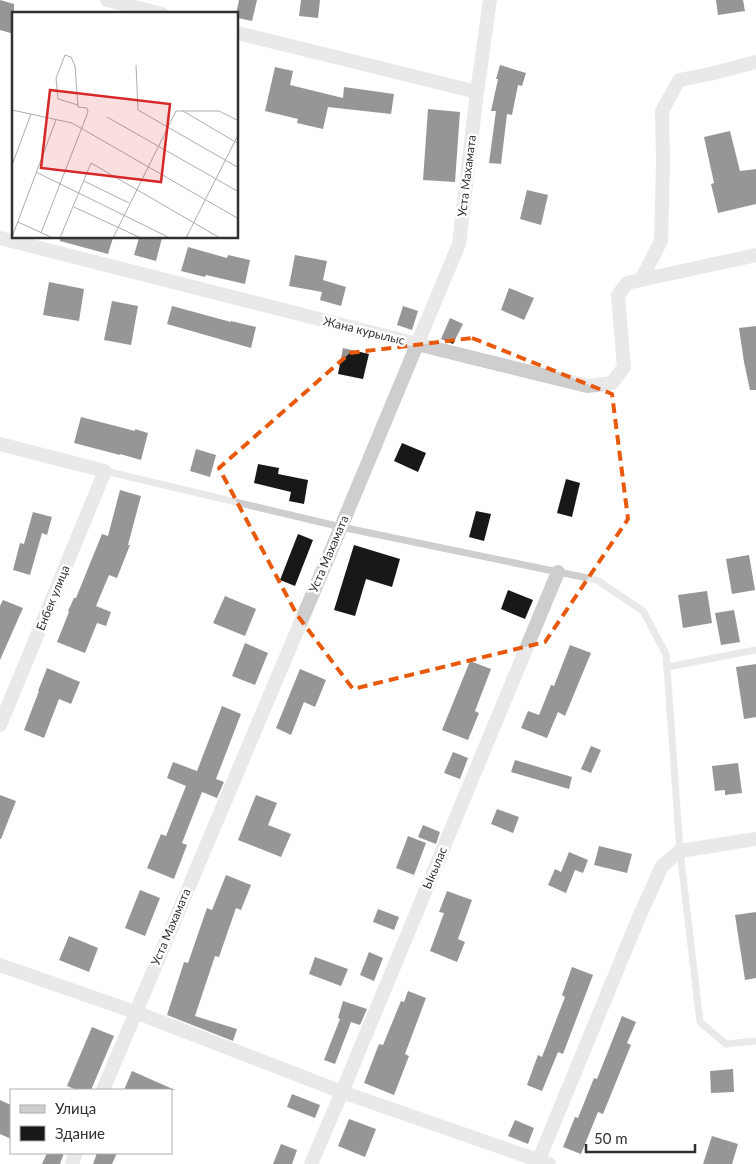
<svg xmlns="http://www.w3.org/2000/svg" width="756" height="1164" font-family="Lato,sans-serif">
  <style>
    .building { fill: #181818 }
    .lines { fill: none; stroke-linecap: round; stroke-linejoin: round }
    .service { stroke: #cecece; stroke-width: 7 }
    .minor { stroke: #cecece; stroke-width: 14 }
    .marked { fill: none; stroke: #e8590c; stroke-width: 4; stroke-dasharray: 10 6; stroke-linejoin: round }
    .labels { text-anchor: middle; stroke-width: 5; stroke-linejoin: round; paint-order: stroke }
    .street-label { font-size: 12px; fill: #313131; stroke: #fff }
    .inset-road { fill: none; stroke: #adadad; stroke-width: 1 }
    .view { fill: #d62828; fill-opacity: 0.15; stroke: #d62828; stroke-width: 2.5 }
    .inset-edge { fill: none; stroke: #313131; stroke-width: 2.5 }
  </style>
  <rect width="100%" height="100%" fill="#fff"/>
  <g class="building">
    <path d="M0,0L14,4V34L0,30Z"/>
    <path d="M239,0H257L252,21L238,18V14H236Z"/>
    <path d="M301,0H320L318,18L299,16Z"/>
    <path d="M716,0H743L745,11L718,15Z"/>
    <path d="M500,65L526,73L522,86L518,85L512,115L507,114L501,164L489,163L496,111H491L498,79H496Z"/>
    <path d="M275,67L293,71L290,85L343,98L344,87L394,94L391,114L328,107L323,129L297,123L298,119L265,111Z"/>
    <path d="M428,109L460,112L455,182L423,180Z"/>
    <path d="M730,131L740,171L756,169V204L718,213L711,184L714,183L704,137Z"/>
    <path d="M527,190L548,195L541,225L520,219Z"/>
    <path d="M60,238H113L108,254L60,241Z"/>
    <path d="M139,238H162L156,261L134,255Z"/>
    <path d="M188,247L227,258L228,255L250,260L245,284L206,275L205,277L181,271Z"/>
    <path d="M295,255L327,261L323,280L346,287L341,306L320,300L322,292L289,286Z"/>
    <path d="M49,282L84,289L79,321L43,315Z"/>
    <path d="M509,288L534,298L524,320L501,310Z"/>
    <path d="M112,301L138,306L131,345L104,340Z"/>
    <path d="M172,306L231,322V321L256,327L251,348L167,324Z"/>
    <path d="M403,306L418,311L412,330L397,325Z"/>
    <path d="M450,318L463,324L453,344L441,339Z"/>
    <path d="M756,326V390H750L744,362L739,328Z"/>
    <path d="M343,348L369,354L363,379L338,374Z"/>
    <path d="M81,417L135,431V429L148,433L141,460L120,454V455L74,443Z"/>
    <path d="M402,443L426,453L418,472L394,461Z"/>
    <path d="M196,449L216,455L210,477L190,471Z"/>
    <path d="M258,464L279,468L278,474L308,480L304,504L289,501L291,492L254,483Z"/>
    <path d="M566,479L580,483L572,517L557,513Z"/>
    <path d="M120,490L141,496L128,545H130L117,578L109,575L96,606L111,612L106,626L97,623L85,653L57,642L69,612L68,611L74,598H76L102,534L108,536Z"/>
    <path d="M476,511L491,514L484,541L469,537Z"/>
    <path d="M33,512L52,517L47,535L42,533L30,575L13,570L20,543L24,544Z"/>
    <path d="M298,534L313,540L295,586L280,580Z"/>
    <path d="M354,545L400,559L392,587L366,579L355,616L334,610Z"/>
    <path d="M749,555L755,590L732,594L726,559Z"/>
    <path d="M508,590L533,600L525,619L501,609Z"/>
    <path d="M707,591L712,623L683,628L678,595Z"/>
    <path d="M225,596L256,609L245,636L213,623Z"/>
    <path d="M3,600L23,608L0,660V606Z"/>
    <path d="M734,610L740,642L721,645L715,613Z"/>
    <path d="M245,643L268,653L255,685L232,676Z"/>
    <path d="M570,645L591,653L565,716L558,712L547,738L521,728L528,711L539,715L551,685L554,686Z"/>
    <path d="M470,661L491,669L475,711L479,713L468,740L442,730Z"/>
    <path d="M756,664V717L744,719L736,667Z"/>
    <path d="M47,668L80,682L71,704L59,699L44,738L24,730L39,691H38Z"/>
    <path d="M300,669L326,680L315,707L304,702L291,735L276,728Z"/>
    <path d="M222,706L241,714L216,779L224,782L217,798L202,792L182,843L187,845L174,879L147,868L161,834L166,836L186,786L167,778L173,762L197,771Z"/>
    <path d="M591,746L601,750L591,773L581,769Z"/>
    <path d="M453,752L468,758L460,779L444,773Z"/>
    <path d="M515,760L572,777L569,789L511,772Z"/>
    <path d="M738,763L742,793L725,795V790L715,791L712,766Z"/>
    <path d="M0,795L16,801L1,839H0Z"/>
    <path d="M256,795L277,803L268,825L291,834L281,857L238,840Z"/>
    <path d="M497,809L519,817L513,833L491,824Z"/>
    <path d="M423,825L440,832L436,844L418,837Z"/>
    <path d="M408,836L426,843L414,875L396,868Z"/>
    <path d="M599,846L632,854L627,873L594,865Z"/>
    <path d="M569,852L588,860L583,873L575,870L566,893L548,885L555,869L561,872Z"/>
    <path d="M226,875L251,885L241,910L236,908L219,957L215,956L195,1016L237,1029L233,1041L167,1015L184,962L188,963L207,908L212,910Z"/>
    <path d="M140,890L160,898L145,936L125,928Z"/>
    <path d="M447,891L472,900L458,939L465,942L457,962L430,951L444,913L439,912Z"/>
    <path d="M378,909L399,917L394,930L373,922Z"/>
    <path d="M756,912V978L745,980L735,915Z"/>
    <path d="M69,936L98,948L89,972L59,960Z"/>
    <path d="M369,952L383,958L374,981L360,975Z"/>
    <path d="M315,957L348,969L341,986L309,974Z"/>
    <path d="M572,967L593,975L563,1054L558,1052L542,1091L527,1085L538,1055L542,1057L565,997L562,995Z"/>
    <path d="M408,991L426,998L405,1054L409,1056L394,1095L364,1083L379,1044L383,1045L401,1001L404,1002Z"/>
    <path d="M343,1001L367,1009L360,1025L351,1022L335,1064L324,1060L340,1019L338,1018Z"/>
    <path d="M622,1016L636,1022L627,1043L631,1045L603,1114L598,1112L581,1154L563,1147L575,1117L578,1118L594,1078L597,1079Z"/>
    <path d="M92,1027L114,1036L91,1090H77L67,1086Z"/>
    <path d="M733,1069L734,1092L711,1093L710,1071Z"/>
    <path d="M132,1071L175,1090H124Z"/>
    <path d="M292,1094L320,1105L315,1118L287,1107Z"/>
    <path d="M0,1100L11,1105V1139L0,1134Z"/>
    <path d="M349,1119L376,1129L365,1157L338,1146Z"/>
    <path d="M515,1120L534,1128L528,1144L508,1136Z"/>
    <path d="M712,1136L738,1144L732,1164H703Z"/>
    <path d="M281,1144L297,1150L292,1164H273Z"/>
    <path d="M47,1153H64L60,1164H42Z"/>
    <path d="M97,1153H117L112,1164H93Z"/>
  </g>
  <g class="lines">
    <g class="service">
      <path d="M105,471L341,527L597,580L643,611L666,654L680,851L700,1022L726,1044L756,1041"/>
      <path d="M667,667L756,650"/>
    </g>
    <g class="minor">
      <path d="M107,0L162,14"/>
      <path d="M238,33L477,92"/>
      <path d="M0,238L417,344L587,386L612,383L624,367L618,295L627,283L756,255"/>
      <path d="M641,280L661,241L663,163L662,111L679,80L710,74L756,62"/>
      <path d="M0,444L105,471L0,725"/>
      <path d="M0,965L135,1012L342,1092L549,1164"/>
      <path d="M103,1090L341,527L459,244L477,92L490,0"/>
      <path d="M72,1164L76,1153"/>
      <path d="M311,1164L342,1092L558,572"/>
      <path d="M537,1164L639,917L662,866L680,851L756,839"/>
    </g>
  </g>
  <path d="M0 0H756V1164H0ZM472,338L612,394L628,519L545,642L353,689L297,615L219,468L350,353Z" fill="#fff" fill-opacity=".55" fill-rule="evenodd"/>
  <path class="marked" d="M472,338L612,394L628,519L545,642L353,689L297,615L219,468L350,353Z"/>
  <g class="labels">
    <g class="street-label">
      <text transform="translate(467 176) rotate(-83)" y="4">Уста Махамата</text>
      <text transform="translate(364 331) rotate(14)" y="4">Жана курылыс</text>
      <text transform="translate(329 554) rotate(-67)" y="4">Уста Махамата</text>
      <text transform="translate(53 598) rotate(-68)" y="4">Енбек улица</text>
      <text transform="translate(435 868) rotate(-67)" y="4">Ыкылас</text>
      <text transform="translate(171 927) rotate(-67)" y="4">Уста Махамата</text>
    </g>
  </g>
  <g transform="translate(12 12)">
    <rect width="226" height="226" fill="#fff"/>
    <path class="inset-road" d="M124,53L126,98L227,156M0,98L60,111L227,207M171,99L227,132M95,105L227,180M0,153L19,102M24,160L158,226M72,169L117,191M62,195L129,226M6,210L41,226M29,221L76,100L75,96L66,95L63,54L59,45L53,43L44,66L46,87L66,93M0,225L44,108M48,226L79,151L208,226M101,226L164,99H207L227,109M174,226L227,121"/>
    <path class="view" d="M38,78L158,92L149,170L29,156Z"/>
    <rect width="226" height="226" class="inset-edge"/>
  </g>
  <rect x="10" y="1089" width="162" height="65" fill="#ffffff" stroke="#adadad"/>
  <rect x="20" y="1105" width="25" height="8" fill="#cecece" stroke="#adadad"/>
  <text x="55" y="1114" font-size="15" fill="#313131">Улица</text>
  <rect x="20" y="1126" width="25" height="15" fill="#181818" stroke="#adadad"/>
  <text x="55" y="1139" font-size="15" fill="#313131">Здание</text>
  <path d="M586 1144v8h109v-8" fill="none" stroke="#313131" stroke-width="2.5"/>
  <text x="594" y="1144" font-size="15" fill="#313131" stroke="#ffffff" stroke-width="4" paint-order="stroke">50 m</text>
</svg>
